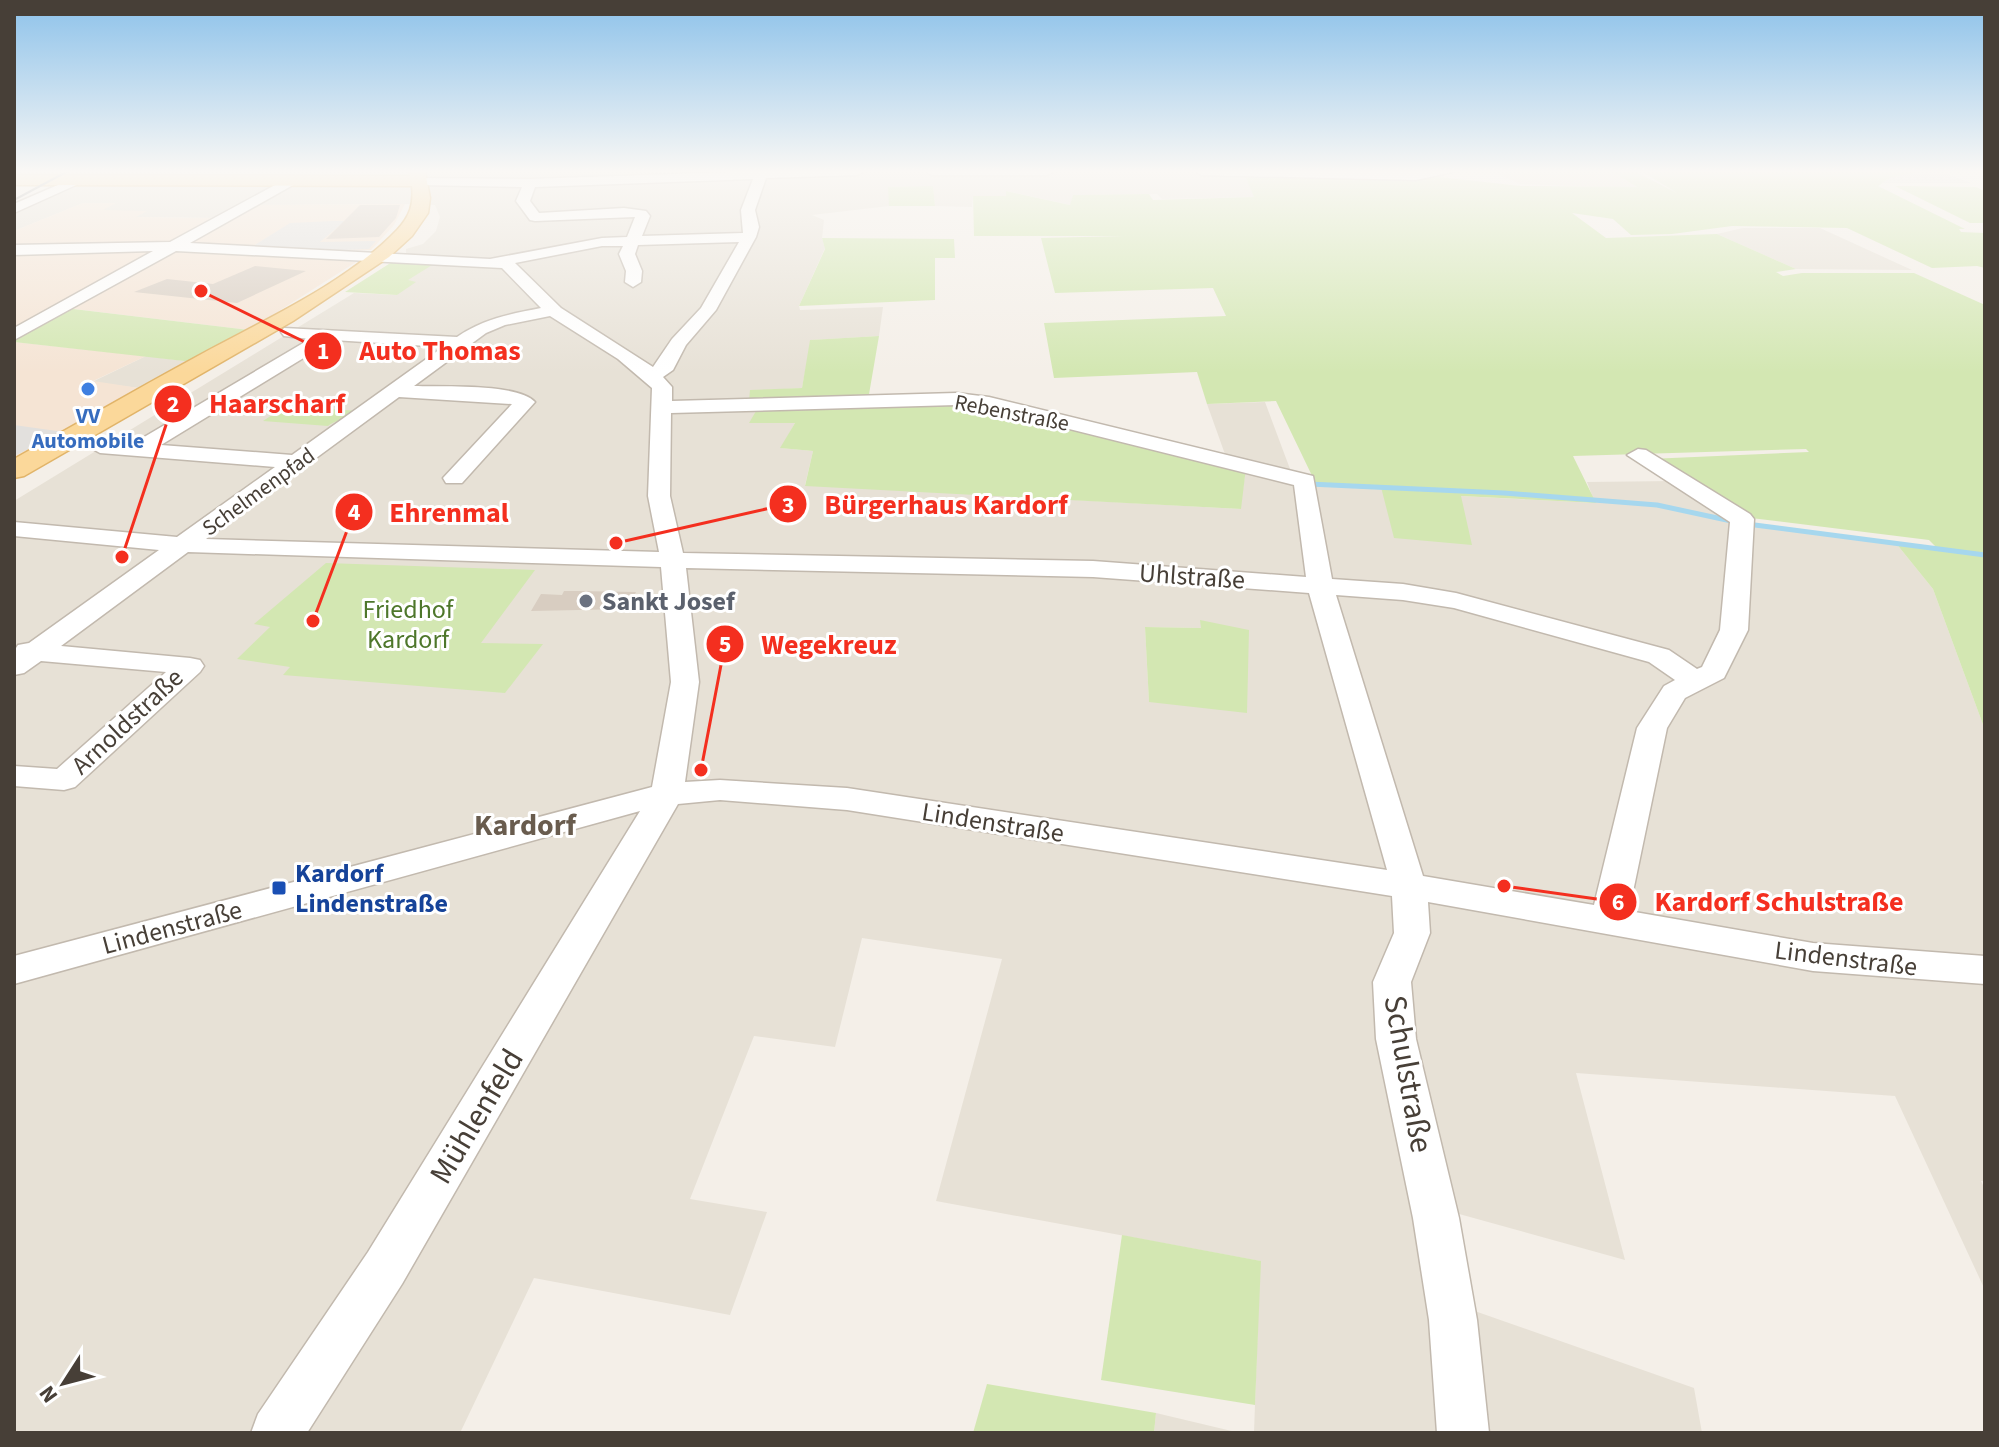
<svg xmlns="http://www.w3.org/2000/svg" width="1999" height="1447" font-family="'Source Sans 3',sans-serif">
  <style>
    .residential { fill: #e7e1d6; fill-rule: evenodd }
    .commercial { fill: #f5e4d4 }
    .education { fill: #ece3d3 }
    .green { fill: #d3e7b2 }
    .parking { fill: #e2e0dd }
    .lines { fill: none; stroke-linecap: round; stroke-linejoin: round }
    .stream { stroke: #a6d7ee; stroke-width: 5 }
    .building { fill: #d8cdc1 }
    .minor-casing { stroke: #c2b9ae; stroke-width: 3 }
    .major-casing { stroke: #e1b469; stroke-width: 3 }
    .minor { fill: #fff; fill-rule: evenodd }
    .major { fill: #fbd89a; fill-rule: evenodd }
    .tram { stroke: #979797; stroke-width: 2 }
    .shop-dot { fill: #3f7fe0; stroke: #fff; stroke-width: 3 }
    .worship-dot { fill: #6b7280; stroke: #fff; stroke-width: 3 }
    .transit-dot { fill: #1a4fb4; stroke: #fff; stroke-width: 3 }
    .labels { text-anchor: middle; stroke-width: 6; stroke-linejoin: round; paint-order: stroke }
    .far-street-label { font-size: 22px; fill: #473f37; stroke: #fff }
    .far-shop-label { font-size: 22px; font-weight: bold; fill: #366cbe; stroke: #fff }
    .street-label { font-size: 26px; fill: #473f37; stroke: #fff }
    .worship-label { font-size: 26px; font-weight: bold; fill: #5b616d; stroke: #fff; text-anchor: start }
    .park-label { font-size: 26px; fill: #4e772b; stroke: #fff }
    .transit-label { font-size: 26px; font-weight: bold; fill: #164399; stroke: #fff; text-anchor: start }
    .quarter-label { font-size: 30px; font-weight: bold; fill: #695c4e; stroke: #fff }
    .near-street-label { font-size: 32px; fill: #473f37; stroke: #fff }
    .leader { fill: none; stroke: #f42f1f; stroke-width: 3 }
    .callout-dot { fill: #f42f1f; stroke: #fff; stroke-width: 3 }
    .mark-label { font-size: 24px; text-anchor: middle; font-weight: bold; fill: #fff }
    .callout-label { font-size: 28px; text-anchor: middle; font-weight: bold; fill: #f42f1f; stroke: #fff; stroke-width: 6; stroke-linejoin: round; paint-order: stroke }
  </style>
  <rect width="100%" height="100%" fill="#f4efe8"/>
  <g class="residential">
    <path d="M78,171H1244L1255,197L1162,199L1157,194L1073,195L1071,205L1007,191L1006,196H973L972,207L935,206L933,186L889,187V206L812,215L824,220L822,238L825,248L799,306L800,310L883,307L879,336L811,340L802,388L750,391L795,423L781,448L813,451L805,485L1240,509L1246,468L1226,457L1207,404L1265,402L1296,485L1381,487L1460,496L1595,503L1587,482L1674,481L1743,522L1895,542L1933,589L1985,730V1181H1981L1985,1189V1290L1895,1096L1576,1073L1625,1260L1423,1204L1469,1309L1694,1388L1702,1433H1254L1260,1261L936,1201L1002,959L862,938L835,1047L754,1036L690,1199L767,1212L730,1315L534,1278L460,1433H14V501L354,293L397,295L407,281L406,249L423,244L436,231L440,217L435,205L405,204L242,205L219,218L134,217L100,210L113,204L83,203L14,231V212L91,181L64,179ZM1145,627L1202,628L1149,702Z"/>
    <path d="M1743,228H1820L1912,270L1796,269L1717,234Z"/>
    <path d="M146,356L193,362L146,389L92,382Z"/>
    <path d="M1156,1413L1240,1433H1154Z"/>
  </g>
  <g class="commercial">
    <path d="M83,203H116L103,210L147,211L136,217L219,218L165,248L356,262L249,330L66,308L14,338V231Z"/>
    <path d="M405,204L394,225L371,250L320,251L184,244L248,205Z"/>
    <path d="M14,342L146,356L93,381L146,389L14,460Z"/>
  </g>
  <path class="education" d="M1491,171H1611L1638,188L1520,184Z"/>
  <g class="green">
    <path d="M1611,171H1634L1677,193L1641,171H1926L1889,179L1878,186L1965,229H1959L1961,232L1985,233V268L1977,266L1932,268L1847,228L1732,226L1672,234L1631,235L1613,219L1572,213L1606,238L1717,234L1796,269L1776,272L1783,276L1802,273H1914L1985,305V730L1933,589L1895,542L1937,548L1929,540L1751,518L1649,459L1809,452L1806,449L1573,456L1596,503L1461,496L1472,545L1394,538L1381,487L1316,484L1276,401L1207,404L1197,372L1054,378L1044,323L1226,316L1213,288L1055,293L1041,238L1124,236H974L973,196H1006V191L1070,205L1073,195L1149,194L1153,200L1254,197L1244,173L1439,177L1521,186L1637,187Z"/>
    <path d="M933,186L935,206H889L888,187Z"/>
    <path d="M1895,186L1976,187L1985,191V223H1970Z"/>
    <path d="M822,238L954,239L955,258H935V300L799,306L825,249Z"/>
    <path d="M392,262H437L408,280L416,282L397,295L345,292Z"/>
    <path d="M65,308L249,330L193,362L14,342V338Z"/>
    <path d="M879,336L868,400L956,401L1246,468L1241,509L805,486L813,451L780,448L795,423H749L759,406L749,401L750,390L802,388L810,340Z"/>
    <path d="M286,406L359,411C346,421 339,418 328,426L263,421Z"/>
    <path d="M326,563L535,570L481,643L543,644L505,693L283,675L290,667L237,659L270,627L254,624Z"/>
    <path d="M1200,620L1249,630L1247,713L1149,702L1145,627L1201,628Z"/>
    <path d="M1122,1235L1261,1261L1255,1405L1101,1380Z"/>
    <path d="M987,1384L1156,1413L1154,1433H973Z"/>
  </g>
  <g class="parking">
    <path d="M1926,171H1939L1971,183H1882L1892,177Z"/>
    <path d="M333,221H345L320,242L376,241L369,249L323,251L253,246L290,223Z"/>
    <path d="M14,425L64,432L14,456Z"/>
  </g>
  <g class="lines">
    <g class="stream">
      <path d="M1309,484L1504,493L1657,505L1736,522"/>
      <path d="M1747,524L1985,555"/>
    </g>
  </g>
  <g class="building">
    <path d="M360,205H400L396,218L379,237L326,239Z"/>
    <path d="M255,266L306,271L237,303L134,292L167,279L213,284Z"/>
    <path d="M564,591H577L636,592L627,609L531,611L541,594L562,595Z"/>
  </g>
  <g class="lines">
    <g class="minor-casing">
      <g id="minor">
        <path d="M761,171H864L858,175L766,178L755,210L759,227L756,237L716,310L686,345L673,370L663,377L672,387V401L956,393L989,397L1313,476L1332,579L1403,584L1456,593L1669,650L1697,669L1702,667L1720,630L1730,522L1627,455L1638,449L1646,450L1750,514L1754,519L1748,630L1724,678L1685,698L1667,728L1629,911L1813,943L1985,956V984L1813,971L1428,902L1430,933L1411,982L1416,1039L1459,1218L1477,1320L1489,1433H1437L1429,1320L1413,1218L1376,1039L1373,982L1394,933L1392,896L847,810L720,800L678,804L402,1284L307,1433H251L258,1414L368,1252L640,811L14,984V956L652,787L671,682L661,567L188,552L61,646L190,658L200,660L204,666L200,672L75,787L64,790L14,786V766L57,769L166,672L41,661L24,673L14,675V651L18,645L29,643L159,550L14,536V522L177,537L275,467L100,453L89,447L92,442L134,443L310,339L284,336L281,332L284,328L457,337C483,319 510,314 541,308L502,268L176,251L14,340V328L153,251L14,255V245L170,242L288,178L293,179V185L190,243L490,259L602,238L627,237L635,217L535,221L530,220L516,201L522,187L419,185L414,184V178L530,179ZM753,179L741,210L743,233L642,236L650,216L646,211L624,208L539,213L530,201L535,187ZM739,242L701,308L672,339L653,367L561,308L515,263L602,246H623L619,254L626,271L625,282L633,287L641,282L642,271L635,254L638,245ZM550,316L618,359L652,388L648,496L659,552L206,539L399,397L512,404L443,478L446,483H462L535,402C518,383 441,387 414,386L486,333L505,325ZM333,340L443,347L292,455L161,445ZM956,405L989,409L1294,485L1306,577L1093,561L683,553L670,496L671,413ZM686,568L1093,577L1309,593L1387,870L847,788L720,780L685,782L699,682ZM1336,595L1403,600L1454,608L1649,662L1675,680L1664,686L1637,728L1594,905L1423,876Z"/>
        <path d="M926,171H1054L1048,175H932Z"/>
        <path d="M1195,171H1457L1416,180L1201,175Z"/>
        <path d="M74,178L85,181L14,213V204Z"/>
      </g>
    </g>
    <g class="major-casing">
      <path id="major" d="M409,171H425L430,198L428,213L412,236L389,257L293,321L24,476L14,478V459C75,425 135,390 196,357C263,320 343,286 397,230C410,216 414,204 412,186L14,185V175L410,176Z"/>
    </g>
    <use href="#minor" class="minor"/>
    <use href="#major" class="major"/>
    <path class="tram" d="M14,200L68,171"/>
  </g>
  <linearGradient id="sky" x2="0" y2="1"><stop stop-color="#8dc2ea"/><stop offset="0.46" stop-color="#faf8f5"/><stop offset="1" stop-color="#faf8f5" stop-opacity="0"/></linearGradient>
  <rect width="1999" height="373" fill="url(#sky)"/>
  <circle class="shop-dot" cx="88" cy="389" r="8"/>
  <circle class="worship-dot" cx="586" cy="601" r="8"/>
  <rect class="transit-dot" x="271" y="880" width="16" height="16" rx="4"/>
  <g class="labels">
    <g class="far-street-label">
      <text transform="translate(1012 412) rotate(11)" y="8">Rebenstraße</text>
      <text transform="translate(258 491) rotate(-36)" y="8">Schelmenpfad</text>
    </g>
    <g class="far-shop-label">
      <text x="88" y="423">VV<tspan x="88" dy="25">Automobile</tspan></text>
    </g>
    <g class="street-label">
      <text transform="translate(1192 576) rotate(4)" y="9">Uhlstraße</text>
      <text transform="translate(127 721) rotate(-43)" y="9">Arnoldstraße</text>
      <text transform="translate(993 822) rotate(9)" y="9">Lindenstraße</text>
      <text transform="translate(172 927) rotate(-15)" y="9">Lindenstraße</text>
      <text transform="translate(1846 958) rotate(7)" y="9">Lindenstraße</text>
    </g>
    <g class="worship-label">
      <text x="602" y="610">Sankt Josef</text>
    </g>
    <g class="park-label">
      <text x="408" y="618">Friedhof<tspan x="408" dy="30">Kardorf</tspan></text>
    </g>
    <g class="transit-label">
      <text x="295" y="882">Kardorf<tspan x="295" dy="30">Lindenstraße</tspan></text>
    </g>
    <g class="quarter-label">
      <text x="525" y="835">Kardorf</text>
    </g>
    <g class="near-street-label">
      <text transform="translate(1409 1074) rotate(80)" y="11">Schulstraße</text>
      <text transform="translate(476 1116) rotate(-59)" y="11">Mühlenfeld</text>
    </g>
  </g>
  <path class="leader" d="M201 291L323 351M122 557L173 404M616 543L788 504M313 621L354 512M701 770L725 644M1504 886L1618 902"/>
  <g class="callout-dot">
    <circle cx="201" cy="291" r="8"/>
    <circle cx="122" cy="557" r="8"/>
    <circle cx="616" cy="543" r="8"/>
    <circle cx="313" cy="621" r="8"/>
    <circle cx="701" cy="770" r="8"/>
    <circle cx="1504" cy="886" r="8"/>
    <circle cx="323" cy="351" r="20"/>
    <circle cx="173" cy="404" r="20"/>
    <circle cx="788" cy="504" r="20"/>
    <circle cx="354" cy="512" r="20"/>
    <circle cx="725" cy="644" r="20"/>
    <circle cx="1618" cy="902" r="20"/>
  </g>
  <g class="mark-label">
    <text x="323" y="359">1</text>
    <text x="173" y="412">2</text>
    <text x="788" y="513">3</text>
    <text x="354" y="520">4</text>
    <text x="725" y="652">5</text>
    <text x="1618" y="910">6</text>
  </g>
  <g class="callout-label">
    <text x="440" y="360">Auto Thomas</text>
    <text x="277" y="413">Haarscharf</text>
    <text x="946" y="514">Bürgerhaus Kardorf</text>
    <text x="449" y="522">Ehrenmal</text>
    <text x="829" y="654">Wegekreuz</text>
    <text x="1779" y="911">Kardorf Schulstraße</text>
  </g>
  <rect width="1999" height="1447" fill="none" stroke="#473f37" stroke-width="32"/>
  <g transform="translate(64 1383) rotate(234)" stroke="#ffffff" stroke-width="6" paint-order="stroke">
  <path d="M0-6L14 30L0 20L-14 30Z" fill="#473f37"/>
  <text y="-12" font-size="22" font-weight="bold" text-anchor="middle" fill="#473f37">N</text>
  </g>
</svg>
